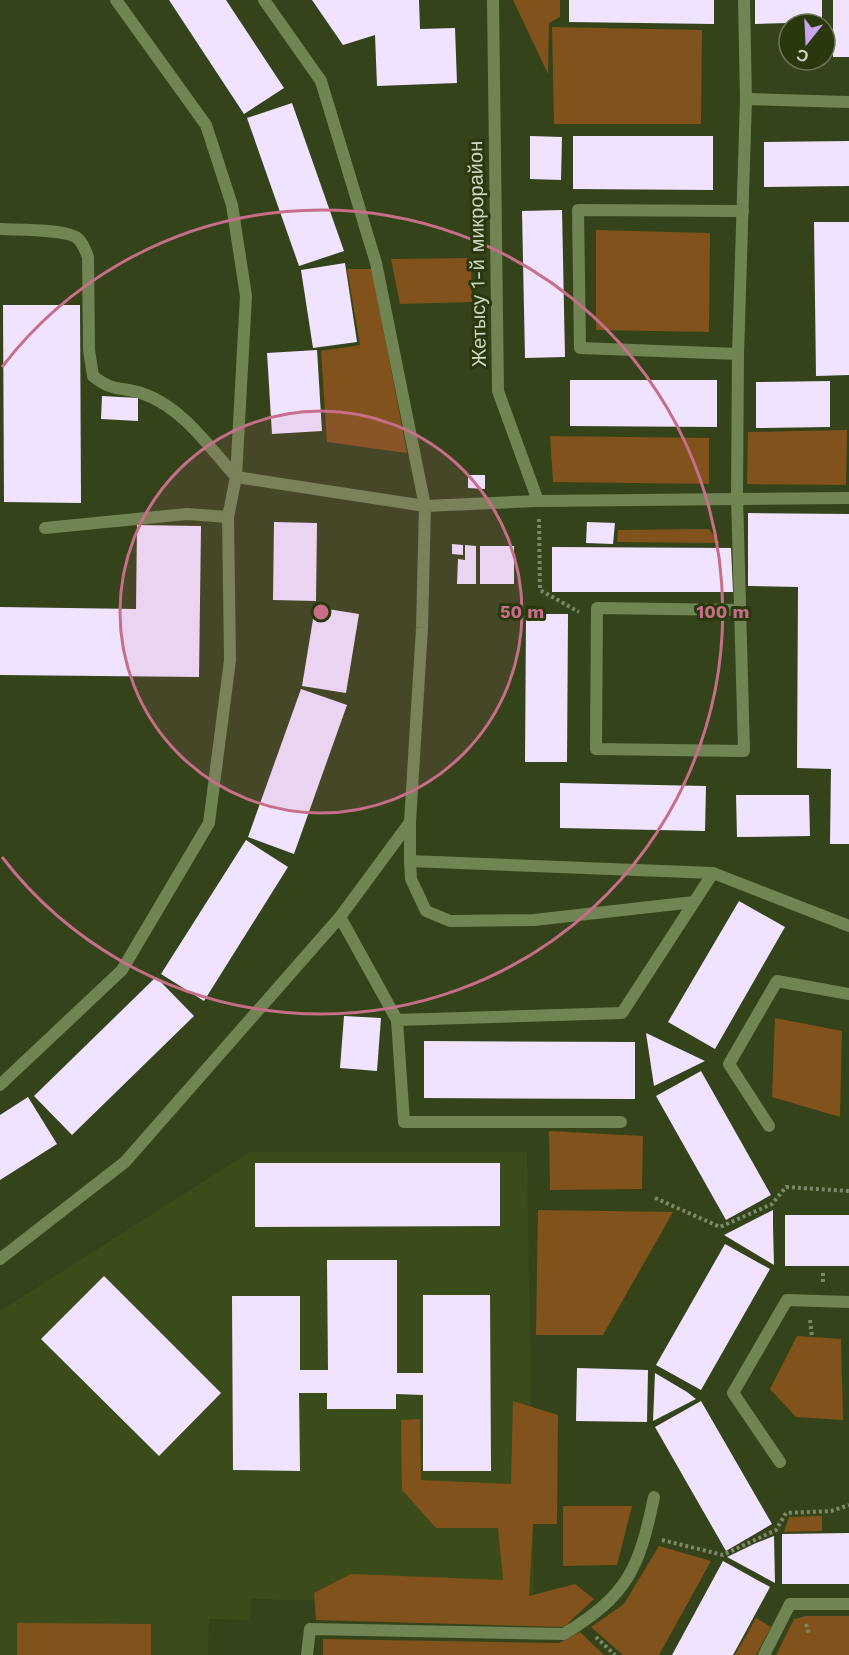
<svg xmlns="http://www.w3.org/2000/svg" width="849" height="1655" font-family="'Work Sans',sans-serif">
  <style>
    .built { fill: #3b4c1a }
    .green { fill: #81521b }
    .building { fill: #f0e3ff }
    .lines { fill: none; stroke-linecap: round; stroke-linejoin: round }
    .path { stroke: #7c8968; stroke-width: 4; stroke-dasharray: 3 3; stroke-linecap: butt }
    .lane { stroke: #718453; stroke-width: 12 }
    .ring { fill: none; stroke: #c76e88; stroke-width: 3 }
    .labels { text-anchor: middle; stroke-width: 6; stroke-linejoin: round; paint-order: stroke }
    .street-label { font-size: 20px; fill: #ced8c0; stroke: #2a380e }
    .centre { fill: #c76e88; stroke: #2a380e; stroke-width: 3 }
    .ring-label { font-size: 18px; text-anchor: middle; font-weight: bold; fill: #c76e88; stroke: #2a380e; stroke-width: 6; stroke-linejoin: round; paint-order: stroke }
  </style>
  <rect width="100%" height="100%" fill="#344319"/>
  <path class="built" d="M250,1152H527L534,1607L251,1599L250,1620L209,1619L208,1655H0V1311Z"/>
  <g class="green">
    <path d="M513,0H560V17L549,23L548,74Z"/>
    <path d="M552,27L702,30L701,124H554Z"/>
    <path d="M596,230L710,233L709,332L596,330Z"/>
    <path d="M471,258L472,302L400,304L391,259Z"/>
    <path d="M347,269H372L407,453L327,442L321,351L360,345Z"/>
    <path d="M847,430L846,485L747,484L748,432Z"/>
    <path d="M550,436L709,438V484L553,482Z"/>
    <path d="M709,529L720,543L617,542L618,530Z"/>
    <path d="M775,1018L842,1031L840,1117L772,1097Z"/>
    <path d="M549,1131L643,1136L642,1189L550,1190Z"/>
    <path d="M538,1210L673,1212L603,1335H536Z"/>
    <path d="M797,1336L841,1339L843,1420L796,1417L770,1389Z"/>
    <path d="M513,1401L558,1415L557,1524H533L529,1596L575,1584L594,1599L564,1627L316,1620L314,1593L351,1574L503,1580L498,1528H436L402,1490L401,1420L420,1419L421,1480L511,1484Z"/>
    <path d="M563,1506H632L617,1565L563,1566Z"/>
    <path d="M822,1516V1531L784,1532L789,1517Z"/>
    <path d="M659,1546L711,1561L659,1655H623L591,1627L624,1604Z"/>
    <path d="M806,1616H849V1655H776L794,1619Z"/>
    <path d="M756,1618L771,1627L756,1655H735Z"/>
    <path d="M17,1623L151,1624V1655H17Z"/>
    <path d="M580,1632L604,1655H323V1639L559,1643Z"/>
  </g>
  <g class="building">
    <path d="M169,0H226L284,88L244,114Z"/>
    <path d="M312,0H419L420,29L455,28L457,83L377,86L375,35L343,45Z"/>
    <path d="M569,0H714V24L569,22Z"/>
    <path d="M755,0H822V22L755,24Z"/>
    <rect x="833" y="0" width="16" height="57"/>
    <path d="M292,103L344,251L299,266L247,118Z"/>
    <path d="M530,136L562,137L561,180L530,179Z"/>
    <path d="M573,136H713V190L573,189Z"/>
    <path d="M849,141V186L764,187V142Z"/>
    <path d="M562,210L565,357L525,358L522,211Z"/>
    <path d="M814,222H849V375L816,376Z"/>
    <path d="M345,263L357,342L313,348L301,270Z"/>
    <path d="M3,305H80L81,503L4,502Z"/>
    <path d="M317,350L322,431L272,434L267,353Z"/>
    <path d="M570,380H717V427L570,426Z"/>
    <path d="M830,381V427L756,428V382Z"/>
    <path d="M102,396L138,398V421L101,419Z"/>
    <path d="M468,475H485V489L468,488Z"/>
    <path d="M748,513L849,514V844H830L831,769L797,768L798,587L748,586Z"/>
    <path d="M274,522L317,523L316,601L273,600Z"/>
    <path d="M587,522L615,523L613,544L586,543Z"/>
    <path d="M137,525L201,526L199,677L0,675V607L136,609Z"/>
    <path d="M452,544L463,545V555L452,554Z"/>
    <path d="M465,545L476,546V584H457L458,559L465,560Z"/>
    <rect x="480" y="546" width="34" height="38"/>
    <path d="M552,547L731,548L733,592H552Z"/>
    <path d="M315,607L359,614L346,693L302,686Z"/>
    <path d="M526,614H568L567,762H525Z"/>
    <path d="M301,689L347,705L294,854L248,837Z"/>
    <path d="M560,783L706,786L705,831L560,828Z"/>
    <path d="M736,795H809L810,836L737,837Z"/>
    <path d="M246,840L288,867L204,1001L161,974Z"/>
    <path d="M739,901L785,927L715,1049L668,1022Z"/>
    <path d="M156,977L194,1016L72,1135L34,1096Z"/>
    <path d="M344,1016L381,1018L377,1071L340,1068Z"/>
    <path d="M646,1033L705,1061L654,1086Z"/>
    <path d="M424,1041L635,1042V1099L424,1098Z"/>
    <path d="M701,1071L771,1195L726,1220L656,1096Z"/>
    <path d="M28,1097L57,1144L0,1180V1115Z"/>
    <path d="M255,1163H500V1226L255,1227Z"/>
    <path d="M773,1210V1226L774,1265L724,1235Z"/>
    <rect x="785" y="1215" width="64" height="51"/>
    <path d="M725,1244L770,1269L701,1390L656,1365Z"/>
    <path d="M327,1260H397V1373H423V1295H490L491,1471H423V1395L396,1394V1409H327V1393H299L300,1471L233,1470L232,1296H300V1370H328Z"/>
    <path d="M104,1276L221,1393L159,1456L41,1339Z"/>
    <path d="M577,1368L648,1370L647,1422L576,1421Z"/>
    <path d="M655,1373L687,1392L696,1399L653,1421Z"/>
    <path d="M701,1401L772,1524L726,1551L655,1427Z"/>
    <path d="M849,1533V1584H782V1534Z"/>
    <path d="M774,1536L775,1583L727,1557L756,1543Z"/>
    <path d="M723,1561L770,1587L733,1655H672Z"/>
  </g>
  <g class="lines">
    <g class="path">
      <path d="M539,519L540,590L579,612"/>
      <path d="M655,1198L720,1227L772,1204L786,1187L849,1191"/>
      <path d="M823,1273V1282"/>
      <path d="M810,1320L812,1337"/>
      <path d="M662,1540L723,1555L776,1530L786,1513L831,1511L849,1505"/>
      <path d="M806,1624L809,1634"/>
      <path d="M596,1637L615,1655"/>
    </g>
    <g class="lane">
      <path d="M116,0L206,125L232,205L246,296L236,477L425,506L538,501L849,498"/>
      <path d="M493,0L498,391L538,501"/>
      <path d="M744,0L746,99"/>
      <path d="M0,229C19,230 60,229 76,237C83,242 85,250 88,257L89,350L93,376C114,393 122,386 144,394C183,408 210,448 236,477L228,517L187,514L45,528"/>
      <path d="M738,354L580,348L578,210L743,211"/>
      <path d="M740,610L597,608L596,749L744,751L737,497L738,354L746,99L849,102"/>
      <path d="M410,822V861L713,873L849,926"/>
      <path d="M410,861L411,879L426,911L450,921L534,920L694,902"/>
      <path d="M340,917L397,1020"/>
      <path d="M0,1085L122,970L209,823L230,660L228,517"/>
      <path d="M621,1122H404L397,1020L622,1013L713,873"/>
      <path d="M769,1126L729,1064L777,981L849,994"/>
      <path d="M0,1259L125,1162L340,917L410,822L422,628L425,506L376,263L321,81L264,0"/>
      <path d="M780,1462L733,1393L787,1300L849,1302"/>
      <path d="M307,1655L310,1629L564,1634C628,1595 639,1569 654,1497"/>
      <path d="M764,1655L790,1604H849"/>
    </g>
  </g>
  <circle cx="321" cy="612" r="201" fill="#c76e88" fill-opacity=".12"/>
  <g class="ring">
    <circle cx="321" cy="612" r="201"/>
    <path d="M2 367A402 402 0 1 1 2 857"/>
  </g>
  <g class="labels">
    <g class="street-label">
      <text transform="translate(477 254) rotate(-91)" y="7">Жетысу 1-й микрорайон</text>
    </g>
  </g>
  <circle cx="321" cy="612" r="9" class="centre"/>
  <g class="ring-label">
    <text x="522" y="618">50 m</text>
    <text x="723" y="618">100 m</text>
  </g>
  <g transform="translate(807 42) rotate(198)"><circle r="28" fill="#2a380e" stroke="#6c7855" stroke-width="1.5"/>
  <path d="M0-4.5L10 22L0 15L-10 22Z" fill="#c8a5ee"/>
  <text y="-9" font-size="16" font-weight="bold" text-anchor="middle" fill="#ced8c0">С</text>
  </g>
</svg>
